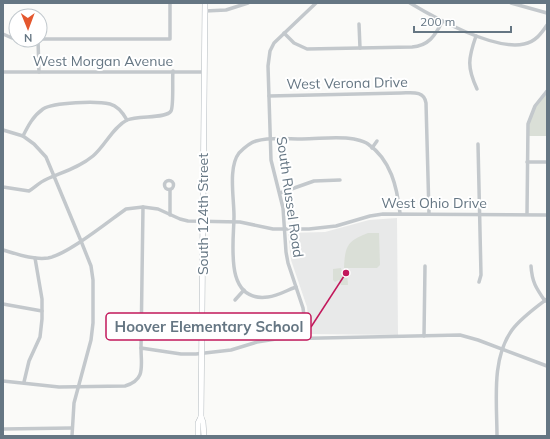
<svg xmlns="http://www.w3.org/2000/svg" width="550" height="439" font-family="Mulish,sans-serif">
  <style>
    .built { fill: #e8e9e9 }
    .green { fill: #dadfd7 }
    .lines { fill: none; stroke-linecap: round; stroke-linejoin: round }
    .secondary-casing { stroke: #b3babf; stroke-width: 6 }
    .street { stroke: #c3c8cc; stroke-width: 3.5 }
    .secondary { stroke: #fff; stroke-width: 5 }
    .labels { text-anchor: middle; stroke-width: 4; stroke-linejoin: round; paint-order: stroke }
    .street-label { font-size: 14px; fill: #657683; stroke: #fff }
    .leader { fill: none; stroke: #c2185b; stroke-width: 1.5 }
    .callout-dot { fill: #c2185b; stroke: #fff; stroke-width: 1.5 }
    .callout { fill: #fff; stroke: #c2185b; stroke-width: 1.5 }
    .callout-label { font-size: 15px; text-anchor: middle; font-weight: bold; fill: #657683 }
  </style>
  <rect width="100%" height="100%" fill="#fafaf8"/>
  <path class="built" d="M397,218L398,335L310,334L307,307L291,260L288,233L325,232L369,220Z"/>
  <g class="green">
    <path d="M547,91V136H527C529,116 534,107 547,91Z"/>
    <path d="M368,233H379L380,265L377,268H344C345,246 347,241 368,233Z"/>
    <path d="M341,268L342,272H347L348,285H341L339,280L335,282L333,280V269Z"/>
  </g>
  <g class="lines">
    <g class="secondary-casing">
      <g id="secondary">
        <path d="M198,436V423L201,417"/>
        <path d="M204,436L203,422L201,417L205,3"/>
      </g>
    </g>
    <g class="street">
      <path d="M410,3C435,18 495,51 524,44C535,42 541,34 547,25"/>
      <path d="M511,3L547,13"/>
      <path d="M205,11L226,10L248,3"/>
      <path d="M359,24L360,48"/>
      <path d="M284,33L294,43L307,49L412,47C428,46 435,36 442,22"/>
      <path d="M3,34L12,38H16"/>
      <path d="M476,36C468,59 467,67 477,89"/>
      <path d="M40,39H170V3"/>
      <path d="M38,40L39,72"/>
      <path d="M3,72H204"/>
      <path d="M269,96L401,93C411,93 424,90 426,103L429,214"/>
      <path d="M3,130L23,136C28,126 33,116 43,109C54,102 97,101 110,104C118,106 123,113 127,120"/>
      <path d="M23,136L34,144L46,157L81,241L91,266L93,280V323L91,340L74,403L72,436"/>
      <path d="M478,144L481,275L479,282"/>
      <path d="M372,148L377,141"/>
      <path d="M527,162H547"/>
      <circle cx="169" cy="185" r="4.5"/>
      <path d="M3,187L29,191C35,187 40,182 47,179C63,172 80,167 93,156C105,146 113,127 127,120C138,115 166,119 171,111C174,105 172,79 173,71"/>
      <path d="M280,193L314,181L340,180"/>
      <path d="M527,214L528,124L535,106L547,91"/>
      <path d="M170,215V190"/>
      <path d="M3,250C17,254 33,260 48,258C67,255 109,221 126,209L143,207L158,209L180,219L188,221L240,222L273,229H309L336,226L370,216L383,214L547,215"/>
      <path d="M531,266C532,282 536,288 545,301"/>
      <path d="M296,287C287,290 278,296 268,297C223,303 234,242 234,216C234,198 228,167 239,153C244,148 249,143 256,141C271,137 287,139 302,139C319,139 337,136 354,139C358,140 364,141 368,144C391,160 397,187 400,213"/>
      <path d="M235,300L244,290"/>
      <path d="M3,304L42,311"/>
      <path d="M424,336L425,266"/>
      <path d="M307,338L303,308L288,263L286,252L283,208L271,160L268,66L270,51L274,43L316,3"/>
      <path d="M141,348L143,207"/>
      <path d="M3,381L59,387L125,386C146,380 141,366 141,348L181,354H196L231,350L257,342L276,339L460,335L478,340L547,366"/>
      <path d="M24,382L29,361L40,337L42,319V299L35,258"/>
      <path d="M3,429L72,428"/>
      <path d="M497,436C497,402 491,359 512,330C521,318 535,308 547,299"/>
    </g>
    <use href="#secondary" class="secondary"/>
  </g>
  <g class="labels">
    <g class="street-label">
      <text x="103" y="66">West Morgan Avenue</text>
      <text transform="translate(347 83) rotate(-1)" y="5">West Verona Drive</text>
      <text transform="translate(290 197) rotate(82)" y="5">South Russel Road</text>
      <text x="434" y="208">West Ohio Drive</text>
      <text transform="translate(203 214) rotate(-90)" y="5">South 124th Street</text>
    </g>
  </g>
  <path class="leader" d="M346 273L311 327"/>
  <circle class="callout-dot" cx="346" cy="273" r="4"/>
  <rect class="callout" x="106" y="313" width="205" height="27" rx="4"/>
  <g class="callout-label">
    <text x="209" y="332">Hoover Elementary School</text>
  </g>
  <rect width="550" height="439" fill="none" stroke="#657683" stroke-width="8"/>
  <g transform="translate(28 28) rotate(179)"><circle r="19" fill="#ffffff" stroke="#c1c8cd"/>
  <path d="M0-3L7 15L0 10L-7 15Z" fill="#e4572e"/>
  <text y="-6" font-size="11" font-weight="bold" text-anchor="middle" fill="#657683">N</text>
  </g>
  <path d="M414 26v6h97v-6" fill="none" stroke="#657683" stroke-width="2"/>
  <text x="420" y="26" font-size="12" fill="#657683" stroke="#ffffff" stroke-width="3" paint-order="stroke">200 m</text>
</svg>
